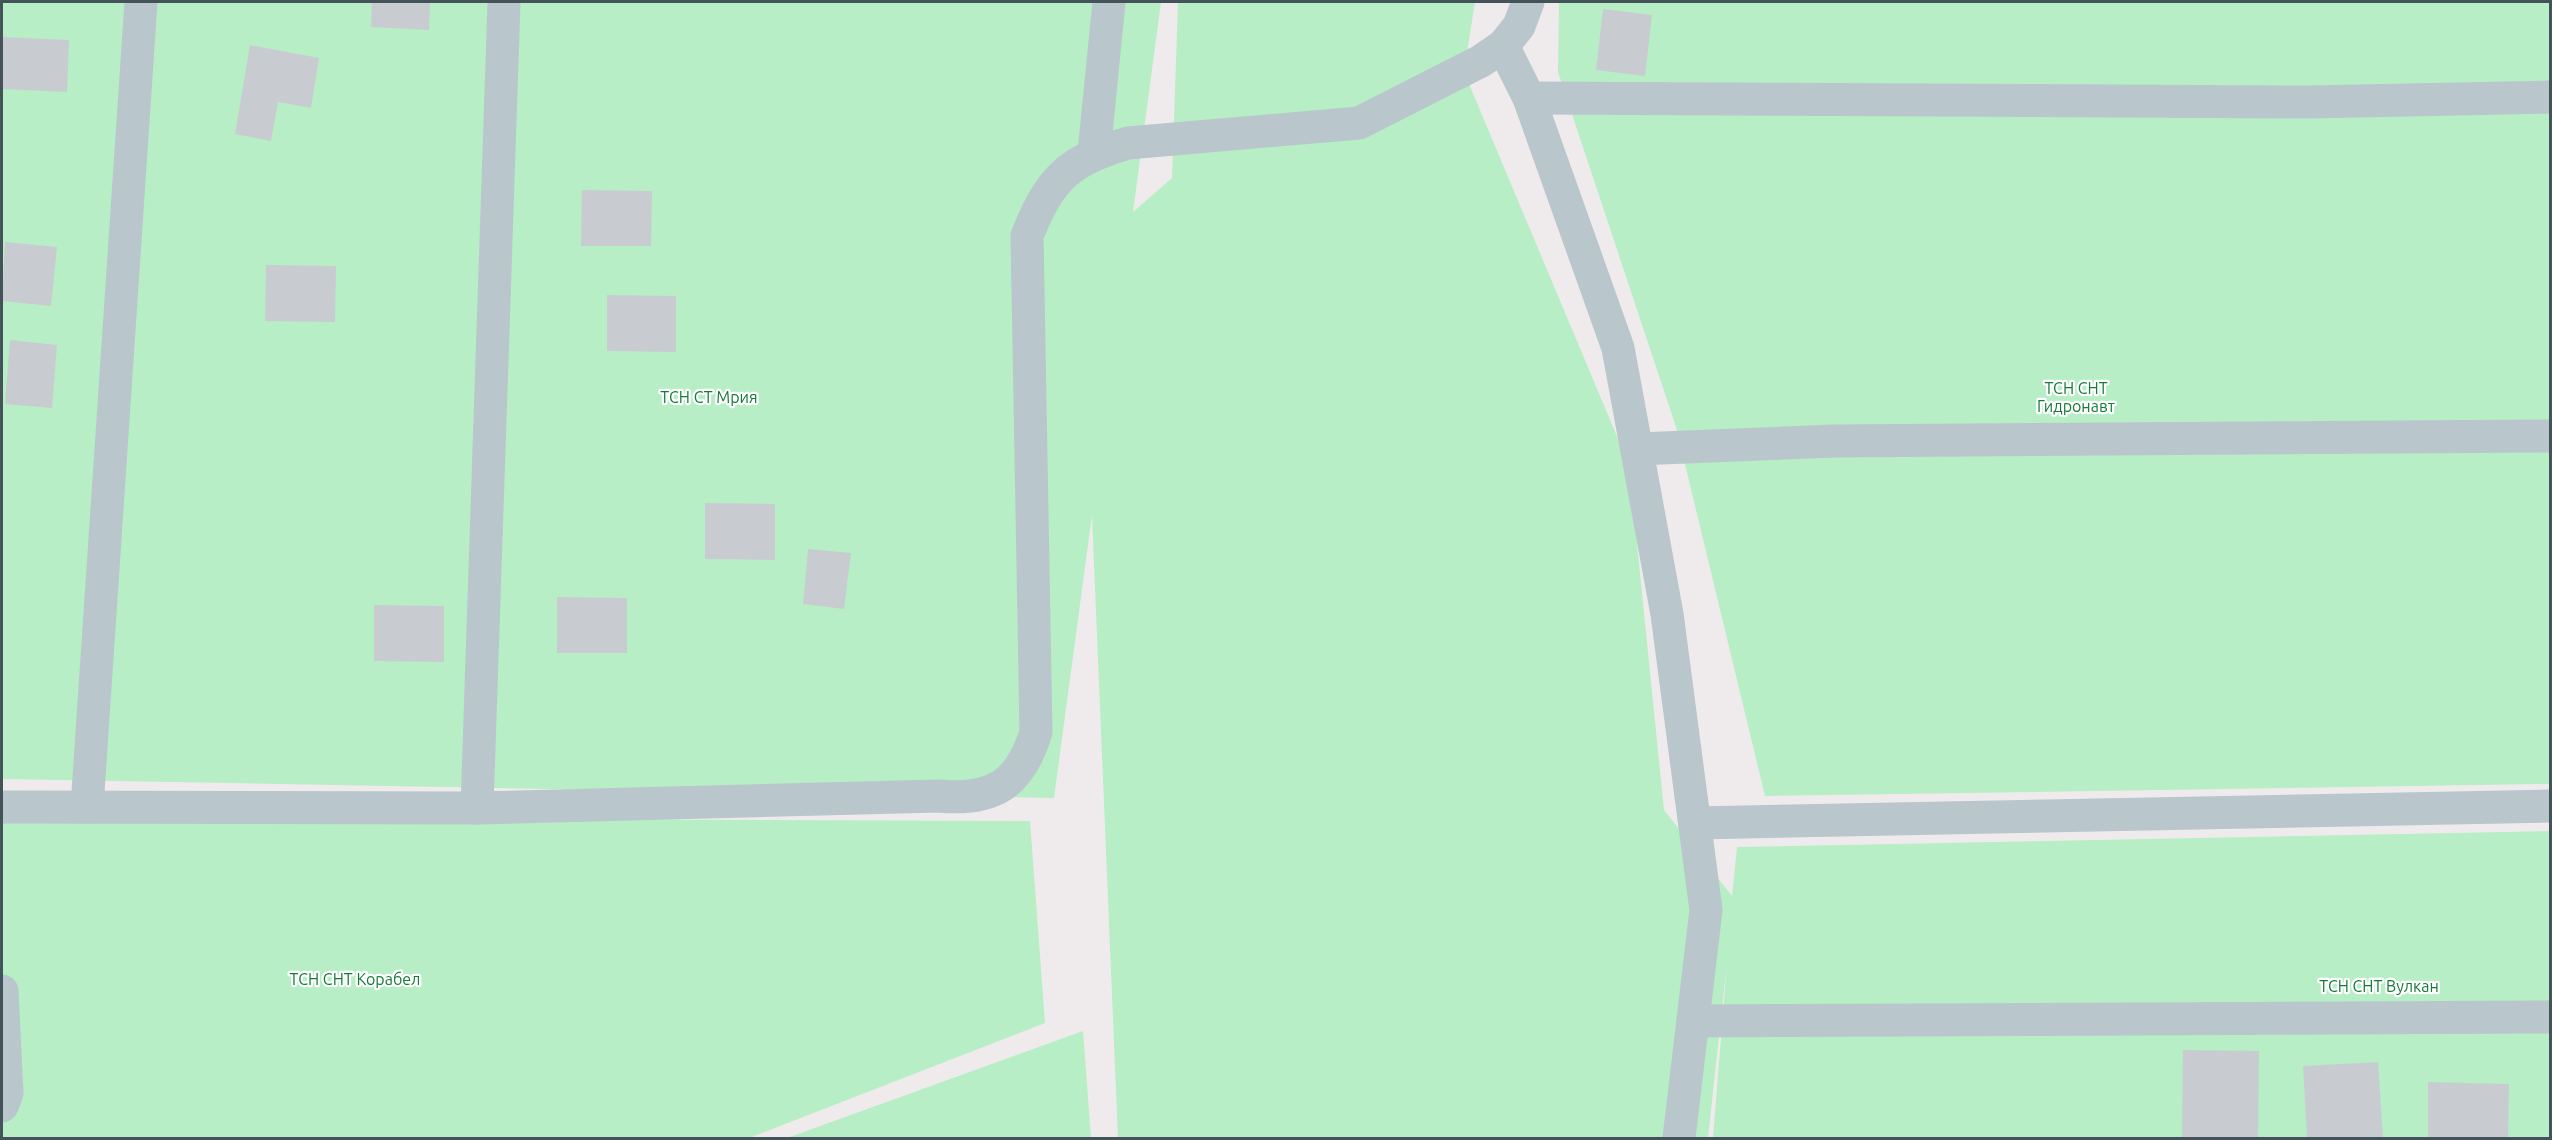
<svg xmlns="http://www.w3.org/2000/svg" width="2552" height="1140" font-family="Ubuntu,sans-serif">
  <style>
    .green { fill: #b7eec5 }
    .building { fill: #c8ccd1 }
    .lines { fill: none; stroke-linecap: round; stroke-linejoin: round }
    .minor { stroke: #b9c6cc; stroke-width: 33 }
    .labels { text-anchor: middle; stroke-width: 4.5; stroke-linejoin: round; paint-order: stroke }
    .park-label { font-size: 16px; fill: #157a39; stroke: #fff }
  </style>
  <rect width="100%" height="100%" fill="#efebec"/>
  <g class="green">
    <path d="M2,2H1161L1133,212L1172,178L1178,2H1475L1464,72L1629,465L1664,810L1732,896L1737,847L2550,831V1138H1713L1727,963L1708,1138H1118L1092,515L1054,798L2,779Z"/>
    <path d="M1559,2H2550V784L1765,796L1676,427L1558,72Z"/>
    <path d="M2,817L1030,821L1045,1023L749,1138H2Z"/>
    <path d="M1083,1031L1091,1138H787Z"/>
  </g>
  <g class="building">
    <path d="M372,2H430L429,30L371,27Z"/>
    <path d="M1603,9L1652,15L1645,76L1596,70Z"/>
    <path d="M2,37L69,40L67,92L2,89Z"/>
    <path d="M250,45L319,58L311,108L278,102L271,141L235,134Z"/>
    <path d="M582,190L652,191L651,246H581Z"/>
    <path d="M5,242L57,247L51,306L2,301Z"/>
    <path d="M266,265L336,266L335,322L265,321Z"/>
    <path d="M607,295L676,296V352L607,351Z"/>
    <path d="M10,340L57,345L52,408L5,404Z"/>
    <path d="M705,503L775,504V560L705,559Z"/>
    <path d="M808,549L851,553L844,609L803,604Z"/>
    <path d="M557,597L627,598V653H557Z"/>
    <path d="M374,605L444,606V662L374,661Z"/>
    <path d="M2183,1050L2259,1051L2258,1138H2182Z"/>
    <path d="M2378,1062L2383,1138H2307L2303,1066Z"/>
    <path d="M2428,1082L2509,1084L2508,1138H2428Z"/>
  </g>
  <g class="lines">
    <g class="minor">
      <path d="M1503,46L1529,98L1618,348L1667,614L1706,910L1679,1138"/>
      <path d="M1529,98L2310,102L2550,97"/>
      <path d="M1094,153L1109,2"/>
      <path d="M1637,449L1835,441L2550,436"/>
      <path d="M2,807L477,808L939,796C994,801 1020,784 1036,732L1027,236C1050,178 1068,161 1128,143L1359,123L1481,61L1503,46L1519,26L1528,2"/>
      <path d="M87,807L141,2"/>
      <path d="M477,808L504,2"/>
      <path d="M1695,823L2550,806"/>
      <path d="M2,991L7,1093L2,1106"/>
      <path d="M1693,1021L2550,1017"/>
    </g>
  </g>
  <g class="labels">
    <g class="park-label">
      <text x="2076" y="394">ТСН СНТ<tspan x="2076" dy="18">Гидронавт</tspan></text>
      <text x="709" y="403">ТСН СТ Мрия</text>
      <text x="355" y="985">ТСН СНТ Корабел</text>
      <text x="2379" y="992">ТСН СНТ Вулкан</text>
    </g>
  </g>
  <rect width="2552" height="1140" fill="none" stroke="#445259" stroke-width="6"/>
</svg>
